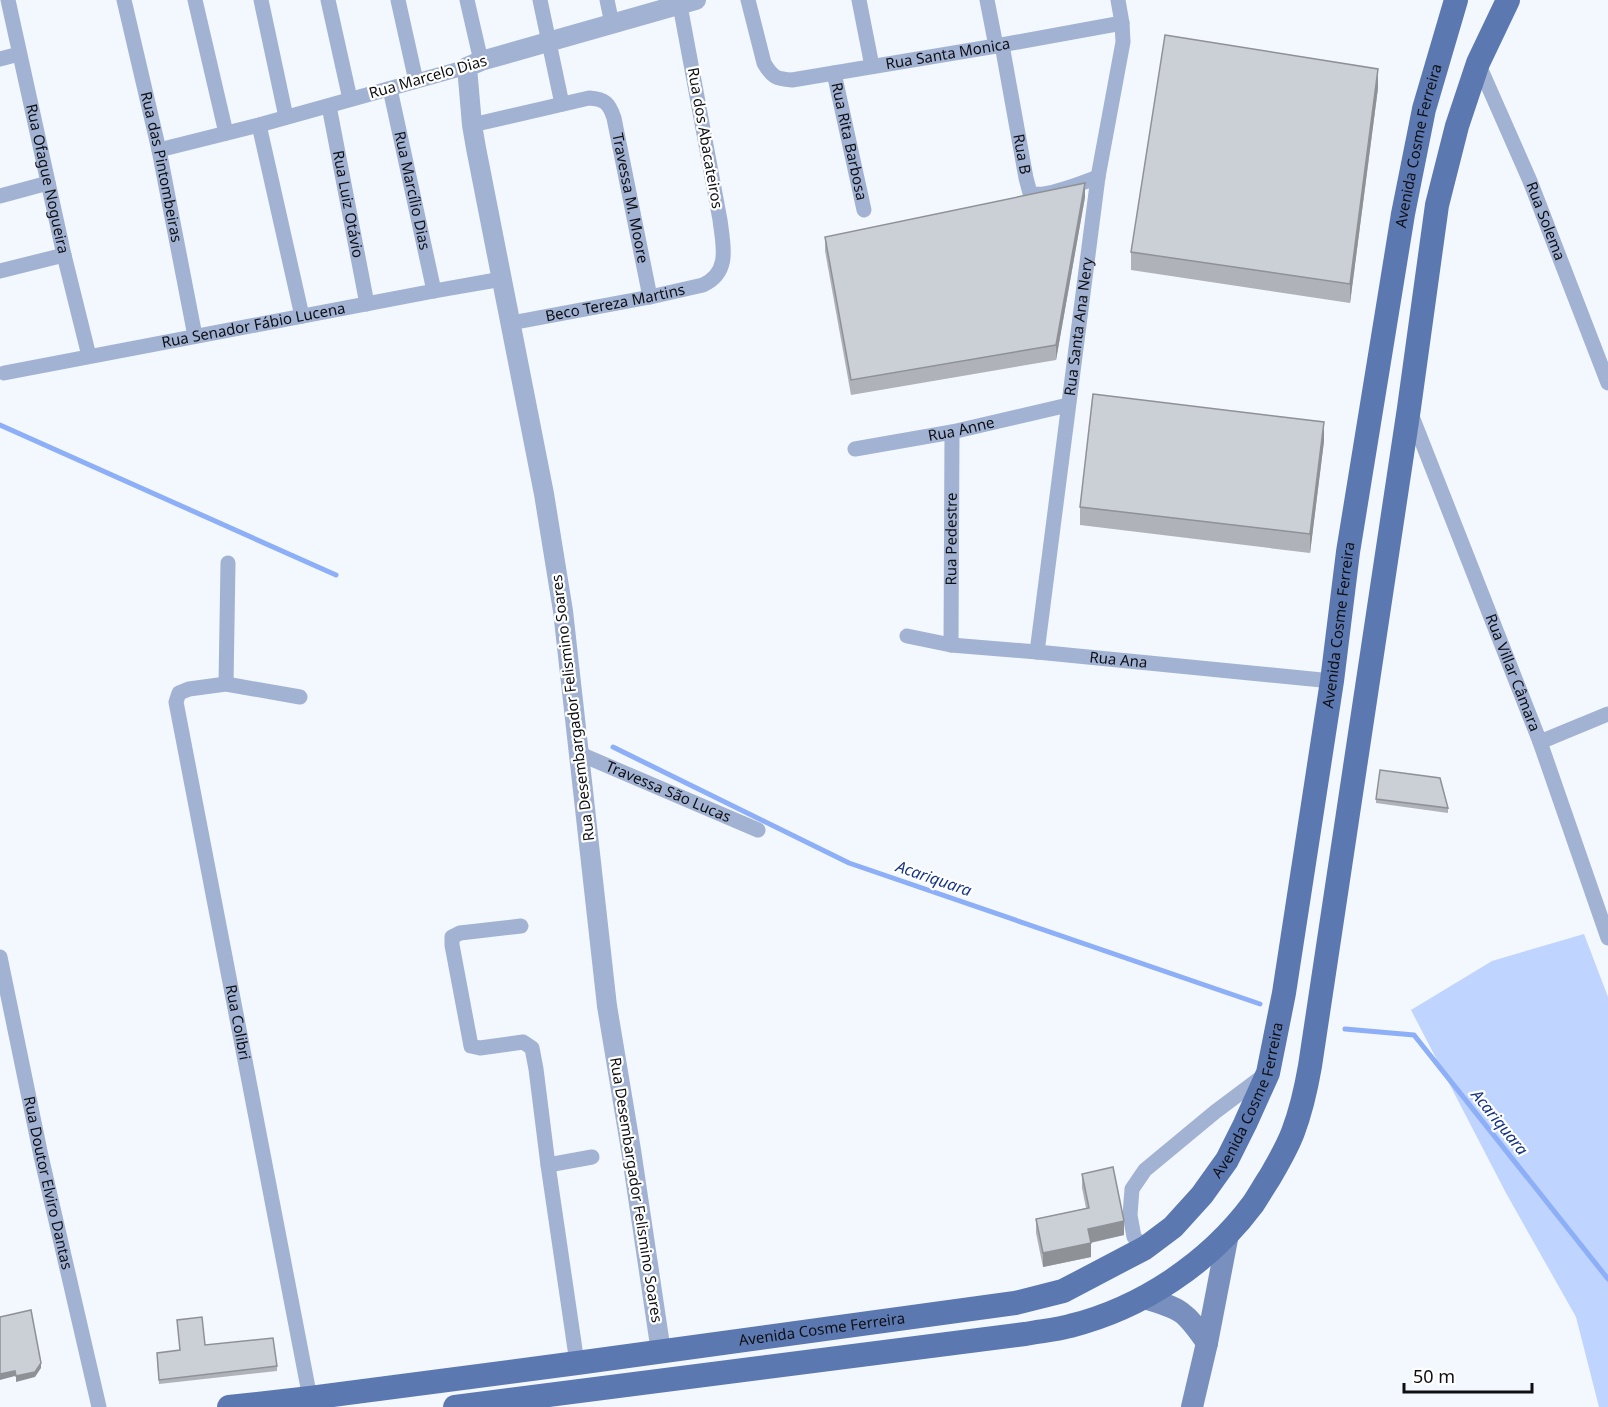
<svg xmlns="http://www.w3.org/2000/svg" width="1608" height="1407" font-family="'Noto Sans',sans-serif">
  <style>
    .green { fill: #bfd4ff }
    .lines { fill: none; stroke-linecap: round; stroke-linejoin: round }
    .stream { stroke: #8daff7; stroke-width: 5 }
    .minor { stroke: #a2b2d3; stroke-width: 15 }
    .tertiary { stroke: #a2b2d3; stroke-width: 20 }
    .secondary { stroke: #7990bf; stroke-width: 22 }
    .primary { stroke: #5c78b1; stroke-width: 24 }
    .wall { fill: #afb2b8 }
    .shaded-wall { fill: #8e9196 }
    .building { fill: #cbcfd6; stroke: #8e9196; stroke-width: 1.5 }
    .labels { text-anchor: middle; stroke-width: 4.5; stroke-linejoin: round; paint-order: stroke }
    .street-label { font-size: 15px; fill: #0e0f12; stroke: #fff }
    .water-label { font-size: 16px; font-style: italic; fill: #143485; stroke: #fff }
  </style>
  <rect width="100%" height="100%" fill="#f3f7fe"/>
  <path class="green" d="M1584,934L1608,997V1407H1599L1576,1317L1506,1193L1411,1010L1492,961Z"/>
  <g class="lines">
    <g class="stream">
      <path d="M0,425L336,575"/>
      <path d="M613,747L849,863L1260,1004"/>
      <path d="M1345,1029L1414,1035L1608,1279"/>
    </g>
    <g class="minor">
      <path id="s1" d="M8,0L64,255L89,356"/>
      <path id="s2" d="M124,0L159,150L195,336"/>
      <path d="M195,0L226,133"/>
      <path d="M261,0L286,117"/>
      <path d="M328,0L350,99"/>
      <path d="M398,0L416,81"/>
      <path d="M467,0L481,61"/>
      <path d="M540,0L562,104"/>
      <path d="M607,0L612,24"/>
      <path id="s3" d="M748,0L764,63C772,77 776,79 792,80L996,46L1122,23"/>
      <path d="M859,0L872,66"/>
      <path d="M987,0L996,46"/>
      <path id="s4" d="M1002,45L1026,178L1030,193C1044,199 1084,182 1098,177"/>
      <path d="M0,59L19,54"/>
      <path id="s5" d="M1478,63L1530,181L1608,383"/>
      <path id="s6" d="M834,73L864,210"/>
      <path id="s7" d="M390,89L434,291"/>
      <path id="s8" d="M329,106L367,304"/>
      <path d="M259,125L302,316"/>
      <path id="s9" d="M472,125L589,98C605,99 609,103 614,118L650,297"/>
      <path d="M159,150L259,125L467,67"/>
      <path d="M0,196L48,183"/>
      <path d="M0,271L64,255"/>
      <path id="s10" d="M511,323L650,297L703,285C731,272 723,245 720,220L679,0"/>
      <path id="s11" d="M4,373L434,291L502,279"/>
      <path id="s12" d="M1411,414L1540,742L1608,938"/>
      <path id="s13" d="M855,449L952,432L1068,405"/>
      <path id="s14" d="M907,636L951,645L1037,652L1332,681"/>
      <path id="s15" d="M951,645L952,432"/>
      <path id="s16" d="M1037,652L1098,177L1123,42L1122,23L1118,0"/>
      <path d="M226,684L228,563"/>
      <path id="s17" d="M300,697L226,684L189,689L179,693L176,702L310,1398"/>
      <path d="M1540,742L1608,714"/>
      <path id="s18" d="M580,754L758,830"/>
      <path d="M521,926L460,933L452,937V945L471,1046L480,1048L523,1042L532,1048L536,1069L548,1165L577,1363"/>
      <path id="s19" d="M0,957L41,1156L99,1407"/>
      <path d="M548,1165L592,1157"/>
      <path d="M1145,1248L1134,1237L1130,1215L1132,1189L1145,1170L1215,1112L1263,1076"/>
    </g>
    <path class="tertiary" d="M661,1352L631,1150L607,1006L563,611L544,494L476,148L472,125L467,67L481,61L696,0"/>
    <g class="secondary">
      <path d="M1144,1298C1182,1309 1185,1311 1207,1343"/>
      <path d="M1192,1407L1207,1343L1228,1234"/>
    </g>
    <g class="primary">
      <path id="s20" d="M229,1407L310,1398L577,1363L1015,1303L1063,1291L1145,1248L1173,1227L1202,1195L1227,1160L1245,1124L1268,1073L1284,993L1332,681L1348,552L1403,214L1424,109L1456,0"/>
      <path d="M455,1407L1025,1334C1040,1331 1056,1330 1070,1326C1142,1308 1209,1263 1253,1204C1259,1195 1264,1186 1270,1177C1278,1163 1287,1148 1293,1132C1301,1111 1306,1089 1310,1066L1409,408L1437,205L1457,126L1478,63L1508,0"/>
    </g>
  </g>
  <g class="wall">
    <path d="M1378,88L1350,303L1131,270V252Z"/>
    <path d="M1085,197L1056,360L851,395L825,251V237Z"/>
    <path d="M1324,441L1310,553L1080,525V507Z"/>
    <path d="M1376,799L1448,808V813L1376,803Z"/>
    <path d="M1082,1174L1124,1235L1091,1243V1257L1043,1267L1036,1233V1219L1086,1208L1082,1188Z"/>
    <path d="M177,1320L205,1345L277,1366V1371L159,1384L157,1358L180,1350Z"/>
  </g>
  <g class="shaded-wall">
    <path d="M1378,69V88L1350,303V284Z"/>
    <path d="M1085,183V197L1056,360V345Z"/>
    <path d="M1324,422V441L1310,553V534Z"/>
    <path d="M1124,1221V1235L1088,1243V1229Z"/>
    <path d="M1091,1243V1257L1043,1267V1253Z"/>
    <path d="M41,1363V1368L35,1377L16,1382V1376Z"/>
    <path d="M15,1371V1376L0,1380V1374Z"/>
  </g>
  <g class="building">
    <path d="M1165,35L1378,69L1350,284L1131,252Z"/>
    <path d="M1085,183L1056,345L851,380L825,237Z"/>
    <path d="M1093,394L1324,422L1310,534L1080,507Z"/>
    <path d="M1380,770L1440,778L1448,808L1376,799Z"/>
    <path d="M1113,1167L1124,1221L1088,1229L1091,1243L1043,1253L1036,1219L1089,1208L1082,1174Z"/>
    <path d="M31,1310L41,1363L35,1372L16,1376L15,1371L0,1374V1317Z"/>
    <path d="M202,1317L205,1345L273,1338L277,1366L159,1380L157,1353L180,1350L177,1320Z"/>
  </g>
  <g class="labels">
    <g class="street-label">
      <text dy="5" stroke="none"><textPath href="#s3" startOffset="258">Rua Santa Monica</textPath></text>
      <text transform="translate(428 77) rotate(-16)" y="5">Rua Marcelo Dias</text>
      <text transform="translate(705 138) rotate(80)" y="5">Rua dos Abacateiros</text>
      <text dy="5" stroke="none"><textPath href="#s6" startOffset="70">Rua Rita Barbosa</textPath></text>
      <text dy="5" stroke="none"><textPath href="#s20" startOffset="2092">Avenida Cosme Ferreira</textPath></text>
      <text dy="5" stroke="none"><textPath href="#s4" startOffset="111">Rua B</textPath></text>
      <text dy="5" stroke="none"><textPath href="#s2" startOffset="171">Rua das Pintombeiras</textPath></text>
      <text dy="5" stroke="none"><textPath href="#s1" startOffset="183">Rua Ofague Nogueira</textPath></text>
      <text dy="5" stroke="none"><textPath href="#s7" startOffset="104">Rua Marcílio Dias</textPath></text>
      <text dy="5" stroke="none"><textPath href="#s9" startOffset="237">Travessa M. Moore</textPath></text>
      <text dy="5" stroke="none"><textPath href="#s8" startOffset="100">Rua Luiz Otávio</textPath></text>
      <text dy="5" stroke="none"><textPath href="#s5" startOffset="172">Rua Solema</textPath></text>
      <text dy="5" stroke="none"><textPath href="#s10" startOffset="106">Beco Tereza Martins</textPath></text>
      <text dy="5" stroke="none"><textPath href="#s11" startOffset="254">Rua Senador Fábio Lucena</textPath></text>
      <text dy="5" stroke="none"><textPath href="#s16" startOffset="328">Rua Santa Ana Nery</textPath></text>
      <text dy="5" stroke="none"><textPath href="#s13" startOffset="108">Rua Anne</textPath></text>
      <text dy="5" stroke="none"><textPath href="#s15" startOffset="106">Rua Pedestre</textPath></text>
      <text dy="5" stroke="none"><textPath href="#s20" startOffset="1606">Avenida Cosme Ferreira</textPath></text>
      <text dy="5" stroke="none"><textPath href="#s14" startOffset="213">Rua Ana</textPath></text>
      <text dy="5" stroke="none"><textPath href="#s12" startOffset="278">Rua Villar Câmara</textPath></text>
      <text transform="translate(573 708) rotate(-97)" y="5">Rua Desembargador Felismino Soares</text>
      <text dy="5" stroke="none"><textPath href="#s18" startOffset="96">Travessa São Lucas</textPath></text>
      <text dy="5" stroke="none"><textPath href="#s17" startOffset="459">Rua Colibri</textPath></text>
      <text dy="5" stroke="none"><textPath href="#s20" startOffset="1120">Avenida Cosme Ferreira</textPath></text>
      <text dy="5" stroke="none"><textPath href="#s19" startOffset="231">Rua Doutor Elviro Dantas</textPath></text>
      <text transform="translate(636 1190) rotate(81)" y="5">Rua Desembargador Felismino Soares</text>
      <text dy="5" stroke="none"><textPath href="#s20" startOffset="598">Avenida Cosme Ferreira</textPath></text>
    </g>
    <g class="water-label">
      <text transform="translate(934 878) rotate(19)" y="6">Acariquara</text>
      <text transform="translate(1500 1122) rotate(51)" y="6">Acariquara</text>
    </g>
  </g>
  <path d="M1404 1383v9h128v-9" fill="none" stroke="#0e0f12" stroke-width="3"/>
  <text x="1413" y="1383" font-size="18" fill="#0e0f12" stroke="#ffffff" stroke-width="4.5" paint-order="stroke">50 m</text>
</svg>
